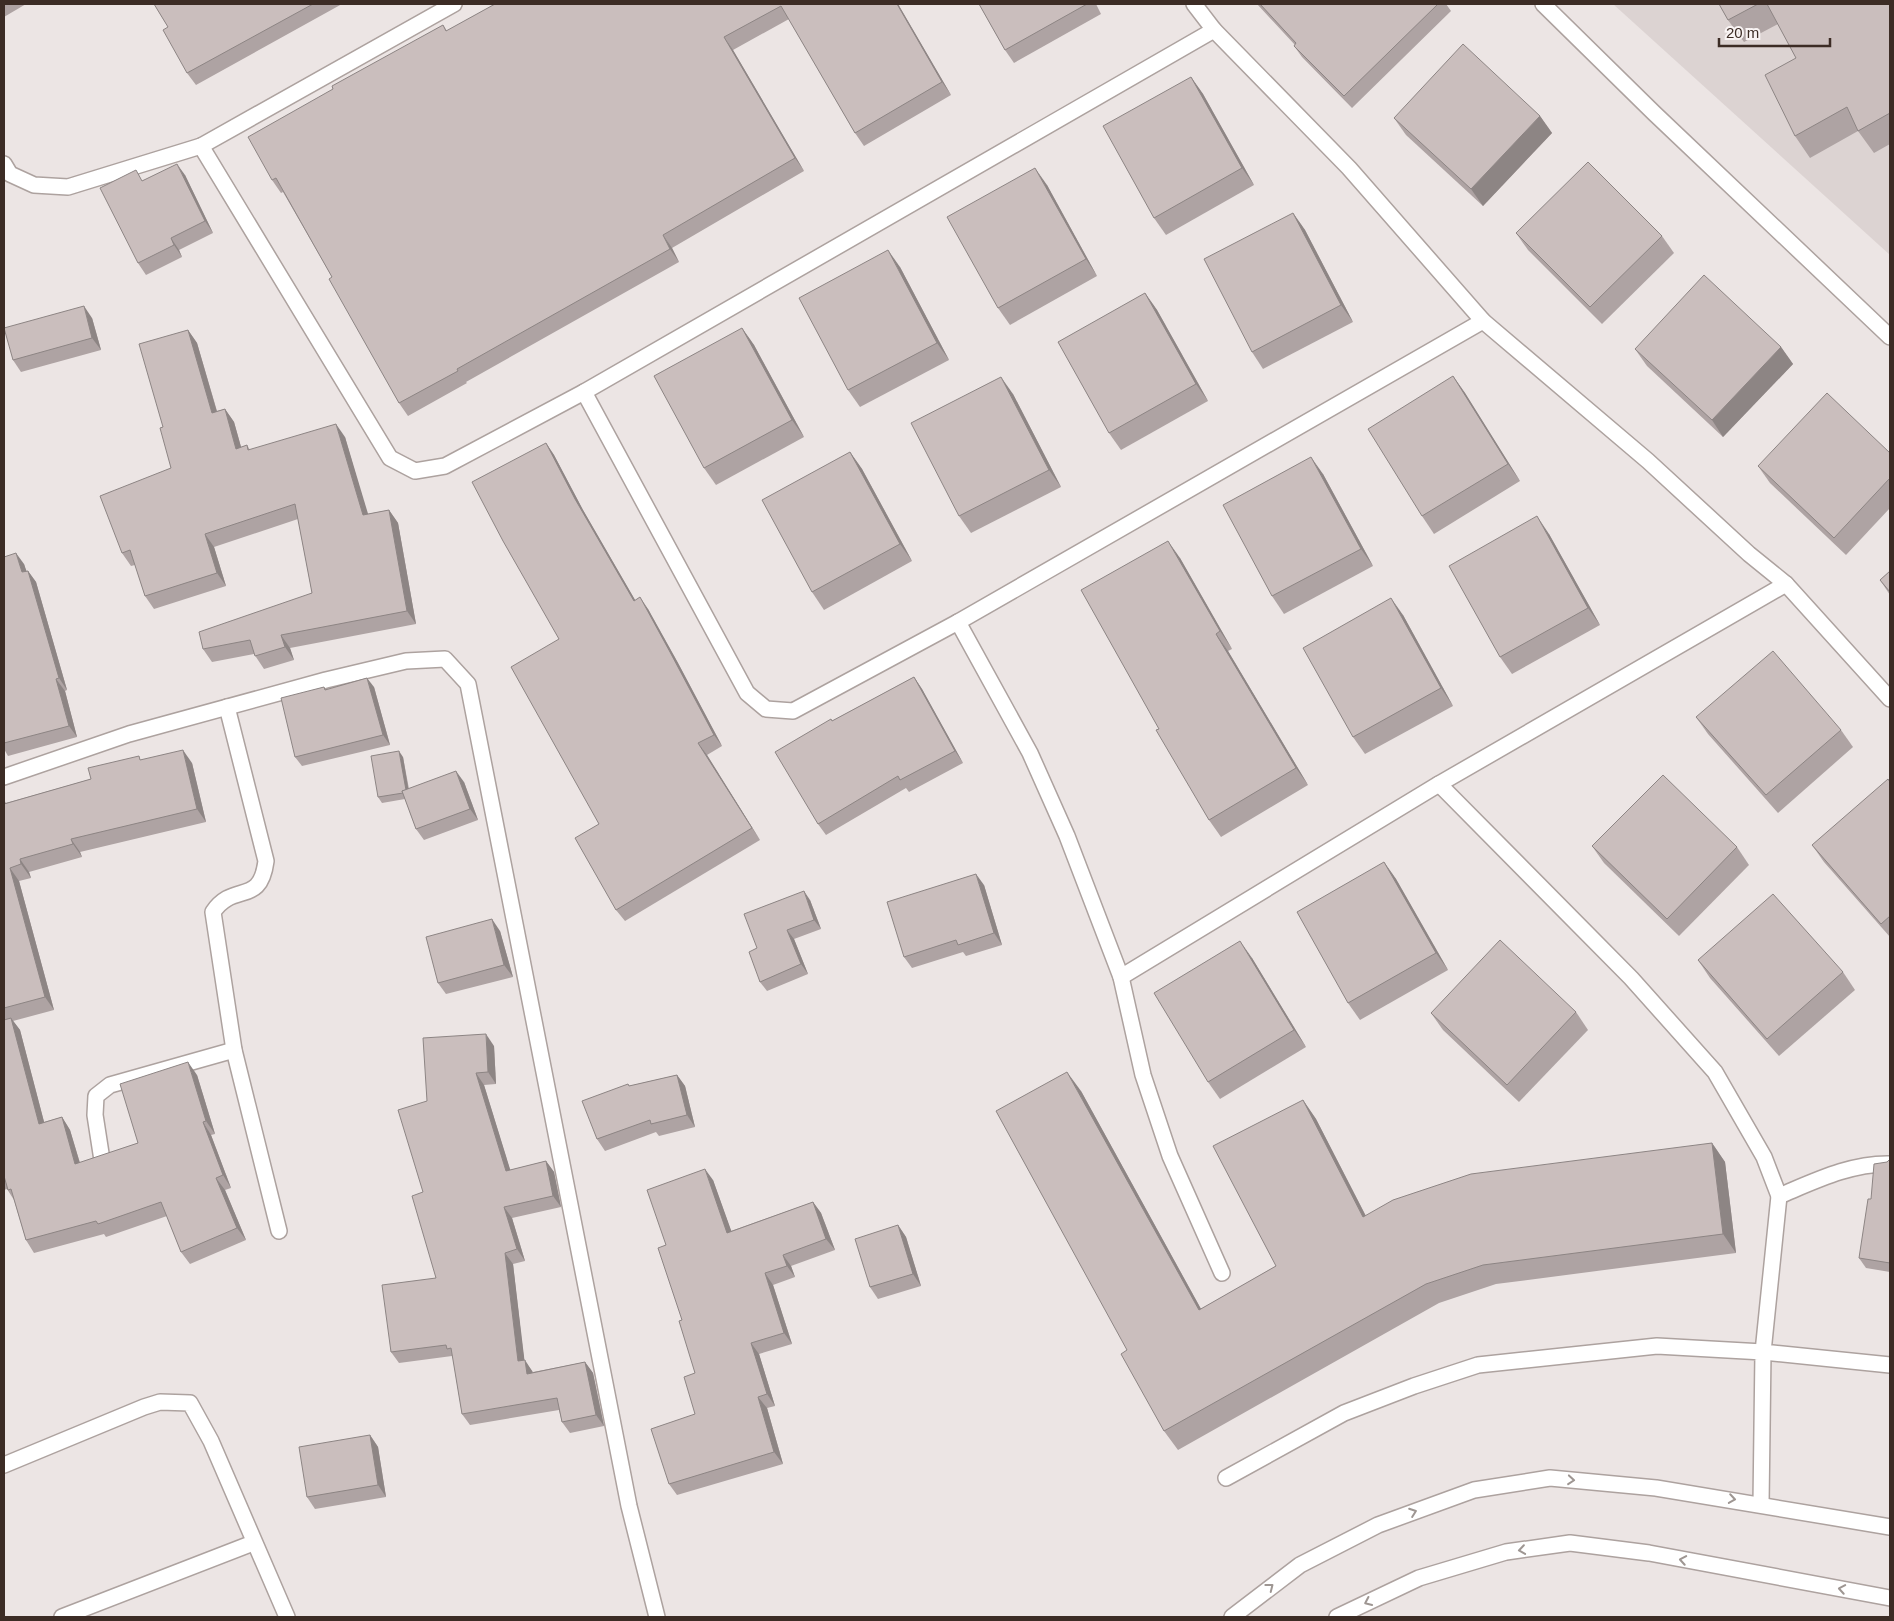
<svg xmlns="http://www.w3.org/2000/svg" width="1894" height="1621" font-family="Arial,sans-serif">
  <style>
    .built { fill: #dcd3d2 }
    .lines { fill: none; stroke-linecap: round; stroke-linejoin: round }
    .minor-casing { stroke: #ada29f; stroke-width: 18 }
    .minor { stroke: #fff; stroke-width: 15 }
    .wall { fill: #aea3a3 }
    .shaded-wall { fill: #8d8584 }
    .building { fill: #cabebd; stroke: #8d8584 }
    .oneway { stroke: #9e9692 }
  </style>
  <rect width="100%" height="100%" fill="#ece5e4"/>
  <path class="built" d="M1613,4H1890V255Z"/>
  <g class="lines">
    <g class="minor-casing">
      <g id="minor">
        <path d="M1194,4L1214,30L1349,168L1483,321L1648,461L1749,554L1786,584L1890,699"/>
        <path d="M1543,4L1654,113L1890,337"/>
        <path d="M201,146L390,458L415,471L445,466L584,392L1214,30"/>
        <path d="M4,164L10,174L34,185L68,187L201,146L454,4"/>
        <path d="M584,392L747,693L766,709L793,711L958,622L1483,321"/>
        <path d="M958,622L1030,753L1067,836L1121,977L1143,1075L1170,1156L1222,1273"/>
        <path d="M227,707L266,861C260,907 234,881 213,912L234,1050L279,1231"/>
        <path d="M4,777L129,734L326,680L406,661L445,659L468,684L629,1506L657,1617"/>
        <path d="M1439,784L1631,978L1715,1072L1764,1157L1779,1196L1763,1352L1890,1365"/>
        <path d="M1121,977L1439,784L1786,584"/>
        <path d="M102,1160L95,1115L96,1096L110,1085L234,1050"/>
        <path d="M1779,1196C1815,1181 1851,1163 1890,1164"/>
        <path d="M4,1465L144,1407L160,1402L190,1403L211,1441L287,1617"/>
        <path d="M1226,1478L1344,1413L1414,1386L1478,1365L1657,1346L1763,1352L1761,1504"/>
        <path d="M62,1617L253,1543"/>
        <path d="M1232,1617L1300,1565L1378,1525L1474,1490L1550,1478L1656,1488L1890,1527"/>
        <path d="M1337,1617L1419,1578L1506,1552L1570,1543L1649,1553L1890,1598"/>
      </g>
    </g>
    <use href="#minor" class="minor"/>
  </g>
  <g class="wall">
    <path d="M4,4H26L4,17Z"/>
    <path d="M154,4H342L196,85L187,73L168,27Z"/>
    <path d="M495,4H898L951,95L864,146L855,133L789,19L733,50L804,171L672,248L679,262L466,382L467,383L408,416L399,403L332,277L283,192L281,193L272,180L333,89L443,25L447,31Z"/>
    <path d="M979,4H1096L1101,14L1014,63L1005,50Z"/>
    <path d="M1257,4H1446L1451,11L1352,108L1302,57L1294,46L1295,45Z"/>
    <path d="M1719,4H1890V144L1874,153L1858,131L1810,158L1795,136L1796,58L1778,24L1744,42L1728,20Z"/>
    <path d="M1191,77L1203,94L1254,185L1166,235L1154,218Z"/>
    <path d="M1540,116L1552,133L1483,206L1406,135L1394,118Z"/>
    <path d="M185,175L213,233L179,250L182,257L146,275L138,263L143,180Z"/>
    <path d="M1047,185L1097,276L1010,325L998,308Z"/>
    <path d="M1293,213L1305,230L1353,322L1263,369L1252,352Z"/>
    <path d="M1516,233L1662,236L1674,253L1602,324L1528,250Z"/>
    <path d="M900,267L949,360L860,407L848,390Z"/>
    <path d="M1145,293L1157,310L1208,401L1121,450L1109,433Z"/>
    <path d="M92,318L101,350L21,372L13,360Z"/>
    <path d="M742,328L754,345L804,437L716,485L704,468Z"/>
    <path d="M188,330L197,343L217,411L225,409L234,422L241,447L247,445L250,450L345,437L367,514L389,510L398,523L416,624L290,648L294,660L264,669L254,654L212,662L203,649L312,593L298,519L214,547L226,586L154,609L145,596L135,565L131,566L122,553L171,468L163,427Z"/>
    <path d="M1781,347L1793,364L1723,437L1647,366L1635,349Z"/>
    <path d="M1453,376L1465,393L1520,481L1434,534L1422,516Z"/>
    <path d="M1013,394L1061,487L971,533L959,516Z"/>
    <path d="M546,443L554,455L583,510L635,600L648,609L678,663L722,746L707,755L760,840L625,921L616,910L599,824Z"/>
    <path d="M850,452L862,469L912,561L824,610L812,592Z"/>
    <path d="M1890,453V508L1846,555L1770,483L1758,466Z"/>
    <path d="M1323,474L1373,566L1284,614L1272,596Z"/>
    <path d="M1549,534L1600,625L1512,674L1500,657Z"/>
    <path d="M4,557L24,564L26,571H28L36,582L67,690L65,691L77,737L8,756L4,749Z"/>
    <path d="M1180,558L1232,649L1228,651L1308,785L1221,837L1209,820L1159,729Z"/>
    <path d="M1890,571V595L1880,580Z"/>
    <path d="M1403,615L1453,706L1365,754L1353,737Z"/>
    <path d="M914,677L922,689L963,763L909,792L906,788L826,835L818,824L832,721Z"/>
    <path d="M324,687L326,690L374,687L390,745L302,766L295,757Z"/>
    <path d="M1696,717L1841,730L1853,747L1778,813L1708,734Z"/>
    <path d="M403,757L409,789L464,782L478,820L424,840L416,829L405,799L382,803L378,797Z"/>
    <path d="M141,760L192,763L206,822L80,852L82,857L29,872L31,878L19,881L54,1010L13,1021L20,1030L44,1122L62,1117L70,1130L80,1163L138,1143L197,1075L215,1134L211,1135L231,1188L225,1190L246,1240L190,1264L181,1252L167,1216L106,1237L104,1234L34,1253L26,1240L14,1200L7,1189L4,1190V800L6,803L91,779Z"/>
    <path d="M1890,782V937L1824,862L1812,845Z"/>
    <path d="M1592,846L1737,847L1749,865L1679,936L1604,863Z"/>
    <path d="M1384,862L1396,879L1448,970L1360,1020L1348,1003Z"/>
    <path d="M984,885L1002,945L966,956L963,952L912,968L904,957Z"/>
    <path d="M810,900L821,929L794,939L808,974L767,991L760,982L757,948Z"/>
    <path d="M500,931L513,977L446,994L438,983Z"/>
    <path d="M1252,958L1306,1047L1220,1099L1208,1082Z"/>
    <path d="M1698,960L1843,972L1855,990L1779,1056L1710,978Z"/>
    <path d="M1576,1012L1588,1030L1519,1102L1443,1030L1431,1013Z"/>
    <path d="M494,1046L496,1084L484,1085L510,1170L546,1161L554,1172L561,1207L512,1218L525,1261L513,1264L524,1360L533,1372L585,1362L593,1373L604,1426L570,1433L562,1422L559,1410L470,1425L462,1414L453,1358L452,1356L399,1363L391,1352L436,1278L423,1192L427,1101Z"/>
    <path d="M677,1075L685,1086L695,1127L659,1136L656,1132L605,1151L597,1139L628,1084L629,1086Z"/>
    <path d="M1081,1091L1201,1309L1276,1266L1303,1100L1316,1119L1366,1216L1712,1143L1725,1162L1736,1253L1496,1284L1439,1303L1178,1450L1164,1431L1127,1350Z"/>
    <path d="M1890,1159V1272L1866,1268L1859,1258L1871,1199L1887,1162Z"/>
    <path d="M713,1180L731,1231L813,1202L821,1213L835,1250L791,1266L795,1277L773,1285L792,1344L759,1354L775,1406L767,1408L783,1464L677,1495L669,1484L695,1414V1373L666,1245Z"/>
    <path d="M898,1225L906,1237L921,1286L878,1299L870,1287Z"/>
    <path d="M370,1435L378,1447L386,1497L315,1509L307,1497Z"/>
  </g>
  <g class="shaded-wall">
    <path d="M897,4H898L951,95L942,82Z"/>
    <path d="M724,37L733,50L804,171L795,158Z"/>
    <path d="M1191,77L1203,94L1254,185L1242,168Z"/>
    <path d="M1540,116L1552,133L1483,206L1471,189Z"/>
    <path d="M177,164L185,175L213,233L205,221Z"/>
    <path d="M1035,168L1047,185L1097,276L1086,259Z"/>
    <path d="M1293,213L1305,230L1353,322L1341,305Z"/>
    <path d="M663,235L672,248L679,262L670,249Z"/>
    <path d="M171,238L179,250L182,257L174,245Z"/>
    <path d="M888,250L900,267L949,360L937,343Z"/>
    <path d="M1145,293L1157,310L1208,401L1196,384Z"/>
    <path d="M84,306L92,318L101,350L92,338Z"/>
    <path d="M742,328L754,345L804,437L792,420Z"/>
    <path d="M188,330L197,343L221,426L212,413Z"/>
    <path d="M1781,347L1793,364L1723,437L1712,420Z"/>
    <path d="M1453,376L1465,393L1520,481L1508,464Z"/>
    <path d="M1001,377L1013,394L1061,487L1049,470Z"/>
    <path d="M225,409L234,422L245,461L236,449Z"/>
    <path d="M336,424L345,437L372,527L363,515Z"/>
    <path d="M546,443L554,455L583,510L642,612L634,601L575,499Z"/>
    <path d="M850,452L862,469L912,561L900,544Z"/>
    <path d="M1311,457L1323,474L1373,566L1361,549Z"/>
    <path d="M389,510L398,523L416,624L407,611Z"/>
    <path d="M1537,516L1549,534L1600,625L1588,608Z"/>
    <path d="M205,534L214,547L226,586L217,573Z"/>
    <path d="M1168,541L1180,558L1232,649L1220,631Z"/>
    <path d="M16,553L24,564L31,584L22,572Z"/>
    <path d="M28,571L36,582L67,690L59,678Z"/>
    <path d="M640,597L648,609L678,663L722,746L714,735Z"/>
    <path d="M1391,598L1403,615L1453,706L1441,688Z"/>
    <path d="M1216,634L1228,651L1308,785L1296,768Z"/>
    <path d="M281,635L290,648L294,660L285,647Z"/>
    <path d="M914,677L922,689L963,763L955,751Z"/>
    <path d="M367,678L374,687L390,745L383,735Z"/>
    <path d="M56,679L65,691L77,737L69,726Z"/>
    <path d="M698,743L707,755L760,840L752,828Z"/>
    <path d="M183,750L192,763L206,822L197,809Z"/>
    <path d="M399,751L403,757L410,799L406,793Z"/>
    <path d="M456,771L464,782L478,820L470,809Z"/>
    <path d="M71,839L80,852L82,857L73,844Z"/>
    <path d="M20,859L29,872L31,878L21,864Z"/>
    <path d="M1384,862L1396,879L1448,970L1436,953Z"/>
    <path d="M10,868L19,881L54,1010L45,997Z"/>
    <path d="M976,874L984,885L1002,945L994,933Z"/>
    <path d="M804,891L810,900L821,929L814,920Z"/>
    <path d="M492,919L500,931L513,977L504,965Z"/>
    <path d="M787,930L794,939L808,974L801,964Z"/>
    <path d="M1240,941L1252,958L1306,1047L1294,1030Z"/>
    <path d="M11,1018L20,1030L48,1137L39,1124Z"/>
    <path d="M486,1034L494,1046L496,1084L488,1072Z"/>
    <path d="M188,1062L197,1075L215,1134L206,1121Z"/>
    <path d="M1067,1072L1081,1091L1212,1329L1199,1310Z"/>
    <path d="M476,1073L484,1085L514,1182L506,1171Z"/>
    <path d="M677,1075L685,1086L695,1127L687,1115Z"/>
    <path d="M1303,1100L1316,1119L1376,1236L1363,1217Z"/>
    <path d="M62,1117L70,1130L84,1177L75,1164Z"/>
    <path d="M203,1122L211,1135L231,1188L223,1175Z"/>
    <path d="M1712,1143L1725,1162L1736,1253L1723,1234Z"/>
    <path d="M546,1161L554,1172L561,1207L553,1196Z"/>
    <path d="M705,1169L713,1180L736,1244L727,1233Z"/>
    <path d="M216,1178L225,1190L246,1240L237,1228Z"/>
    <path d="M813,1202L821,1213L835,1250L826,1239Z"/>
    <path d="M504,1207L512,1218L525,1261L517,1249Z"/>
    <path d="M898,1225L906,1237L921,1286L913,1274Z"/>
    <path d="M505,1253L513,1264L526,1373L518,1361Z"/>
    <path d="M783,1255L791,1266L795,1277L787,1266Z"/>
    <path d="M765,1273L773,1285L792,1344L784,1333Z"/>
    <path d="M751,1343L759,1354L775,1406L767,1394Z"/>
    <path d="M525,1360L532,1371L535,1385L527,1374Z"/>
    <path d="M585,1362L593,1373L604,1426L596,1415Z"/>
    <path d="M758,1397L767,1408L783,1464L774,1452Z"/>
    <path d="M370,1435L378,1447L386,1497L378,1485Z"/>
  </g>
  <g class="building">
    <path d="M154,4H313L187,73L163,30L168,27Z"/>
    <path d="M495,4H897L942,82L855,133L781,6L724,37L795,158L663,235L670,249L457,369L458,371L399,403L329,279L332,277L276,178L272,180L248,137L333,89L332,86L443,25L446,31Z"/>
    <path d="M979,4H1087L1005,50Z"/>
    <path d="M1260,4H1438L1344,96L1294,46L1296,43Z"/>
    <path d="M1719,4H1758L1728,20Z"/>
    <path d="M1767,4H1890V113L1858,131L1847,107L1795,136L1765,75L1796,58Z"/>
    <path d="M1463,44L1540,116L1471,189L1394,118Z"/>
    <path d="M1191,77L1242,168L1154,218L1103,126Z"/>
    <path d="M1588,162L1662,236L1590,307L1516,233Z"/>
    <path d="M177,164L205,221L171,238L174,245L138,263L100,188L136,170L142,181Z"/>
    <path d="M1035,168L1086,259L998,308L947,217Z"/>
    <path d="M1293,213L1341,305L1252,352L1204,259Z"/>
    <path d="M888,250L937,343L848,390L799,298Z"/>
    <path d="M1704,275L1781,347L1712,420L1635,349Z"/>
    <path d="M1145,293L1196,384L1109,433L1058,342Z"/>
    <path d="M84,306L92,338L13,360L4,328Z"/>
    <path d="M742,328L792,420L704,468L654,376Z"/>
    <path d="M188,330L212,413L225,409L236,449L247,445L248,450L336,424L363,515L389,510L407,611L281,635L285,647L255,656L250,640L203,649L199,632L312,593L295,504L205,534L217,573L145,596L130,550L122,553L100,496L171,468L160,428L163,427L139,344Z"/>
    <path d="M1453,376L1508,464L1422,516L1368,429Z"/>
    <path d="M1001,377L1049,470L959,516L911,423Z"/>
    <path d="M1827,393L1890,453V478L1834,538L1758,466Z"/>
    <path d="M546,443L575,499L634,601L640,597L670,652L714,735L698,743L752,828L616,910L575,838L599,824L511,667L559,639L503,541L472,482Z"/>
    <path d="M850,452L900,544L812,592L762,500Z"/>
    <path d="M1311,457L1361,549L1272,596L1223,505Z"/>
    <path d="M1537,516L1588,608L1500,657L1449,566Z"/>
    <path d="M1168,541L1220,631L1216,634L1296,768L1209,820L1156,730L1159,729L1081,590Z"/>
    <path d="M16,553L22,572L28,571L59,678L56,679L69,726L4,743V557Z"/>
    <path d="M1890,571V592L1880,580Z"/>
    <path d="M1391,598L1441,688L1353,737L1303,648Z"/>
    <path d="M1773,651L1841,730L1766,795L1696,717Z"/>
    <path d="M914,677L955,751L900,780L898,776L818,824L775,752L831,719L832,721Z"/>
    <path d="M367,678L383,735L295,757L281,698L324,687L325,690Z"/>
    <path d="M183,750L197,809L71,839L73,844L20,859L21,864L10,868L45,997L4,1008V804L91,779L88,768L139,756L140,760Z"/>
    <path d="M399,751L406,790L402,791L403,793L378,797L371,756Z"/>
    <path d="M456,771L470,809L416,829L402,791Z"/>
    <path d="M1663,775L1737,847L1667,919L1592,846Z"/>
    <path d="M1888,779L1890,782V916L1881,924L1812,845Z"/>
    <path d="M1384,862L1436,953L1348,1003L1297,912Z"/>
    <path d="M976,874L994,933L958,945L956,940L904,957L887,902Z"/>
    <path d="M804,891L814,920L787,930L801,964L760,982L749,952L757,948L744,914Z"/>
    <path d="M1773,894L1843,972L1767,1039L1698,960Z"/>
    <path d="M492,919L504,965L438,983L426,937Z"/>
    <path d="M1500,940L1576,1012L1507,1085L1431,1013Z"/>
    <path d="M1240,941L1294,1030L1208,1082L1154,993Z"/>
    <path d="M11,1018L39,1124L62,1117L75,1164L138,1143L120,1084L188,1062L206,1121L203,1122L223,1175L216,1178L237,1228L181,1252L161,1202L98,1224L96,1221L26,1240L11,1189L8,1190L4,1176V1020Z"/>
    <path d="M486,1034L488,1072L476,1073L506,1171L546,1161L553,1196L504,1207L517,1249L505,1253L518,1361L525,1360L527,1374L585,1362L596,1415L562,1422L557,1398L462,1414L451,1348L447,1349L446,1345L391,1352L382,1285L436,1278L412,1196L423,1192L398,1110L427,1101L423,1038Z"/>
    <path d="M1067,1072L1199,1310L1276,1266L1213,1146L1303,1100L1363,1217L1393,1200L1471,1174L1712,1143L1723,1234L1483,1265L1426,1284L1164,1431L1121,1354L1127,1350L996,1111Z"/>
    <path d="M677,1075L687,1115L651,1124L650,1120L597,1139L582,1101L628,1084L629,1086Z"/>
    <path d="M1890,1159V1263L1859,1258L1868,1199H1871L1874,1164L1887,1162Z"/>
    <path d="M705,1169L727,1233L813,1202L826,1239L783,1255L787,1266L765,1273L784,1333L751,1343L767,1394L758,1397L774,1452L669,1484L651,1429L695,1414L684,1377L695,1373L679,1321L682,1320L658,1248L666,1245L647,1190Z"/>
    <path d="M898,1225L913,1274L870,1287L855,1239Z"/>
    <path d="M370,1435L378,1485L307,1497L299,1447Z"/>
  </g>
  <defs><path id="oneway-chevron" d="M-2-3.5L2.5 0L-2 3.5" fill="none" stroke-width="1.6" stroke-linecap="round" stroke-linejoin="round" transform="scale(1.25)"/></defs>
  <g class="oneway">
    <use href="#oneway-chevron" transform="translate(1571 1480) rotate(5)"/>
    <use href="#oneway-chevron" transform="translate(1732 1499) rotate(9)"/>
    <use href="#oneway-chevron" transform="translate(1413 1512) rotate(-20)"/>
    <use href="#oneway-chevron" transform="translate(1522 1550) rotate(172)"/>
    <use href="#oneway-chevron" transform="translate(1683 1560) rotate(-170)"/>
    <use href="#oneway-chevron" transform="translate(1270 1587) rotate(-38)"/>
    <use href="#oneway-chevron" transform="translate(1842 1589) rotate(-170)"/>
    <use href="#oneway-chevron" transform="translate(1368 1602) rotate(155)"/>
  </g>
  <rect width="1894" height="1621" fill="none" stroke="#3c2c25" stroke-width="10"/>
  <path d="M1719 38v8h111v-8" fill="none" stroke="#3c2c25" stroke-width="2.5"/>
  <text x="1726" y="38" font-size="15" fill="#3c2c25" stroke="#f9f4f4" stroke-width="4" paint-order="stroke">20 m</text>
</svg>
